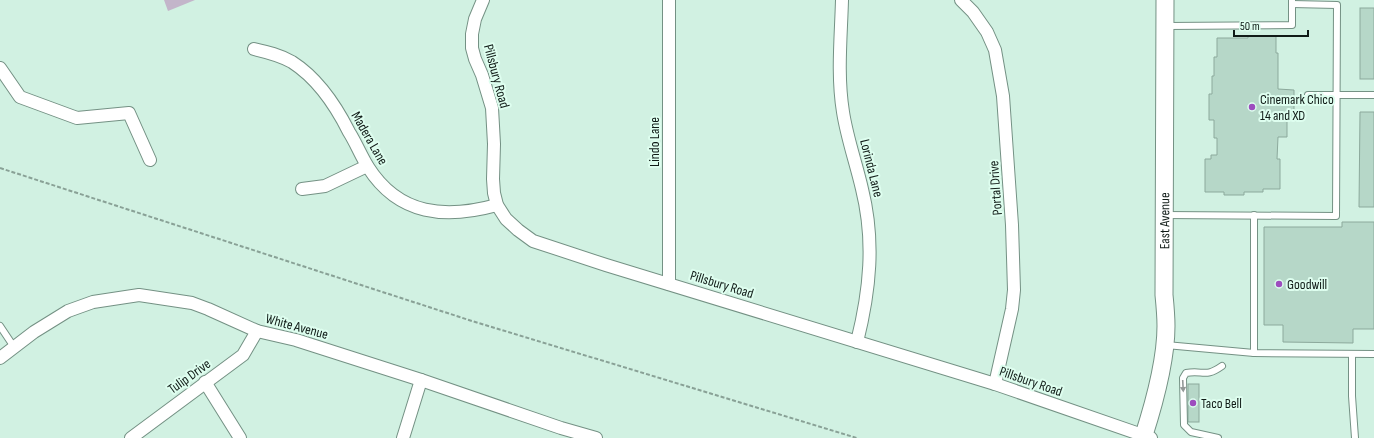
<svg xmlns="http://www.w3.org/2000/svg" width="1374" height="438" font-family="'Sofia Sans Condensed',sans-serif">
  <style>
    .green { fill: #c3b5ca }
    .building { fill: #b6d7c8; stroke: #8ca99c }
    .lines { fill: none; stroke-linecap: round; stroke-linejoin: round }
    .service-casing { stroke: #749184; stroke-width: 8 }
    .minor-casing { stroke: #749184; stroke-width: 14 }
    .secondary-casing { stroke: #749184; stroke-width: 19 }
    .path { stroke: #89a196; stroke-width: 2; stroke-dasharray: 4 2; stroke-linecap: butt }
    .service { stroke: #fff; stroke-width: 6 }
    .minor { stroke: #fff; stroke-width: 12 }
    .secondary { stroke: #fff; stroke-width: 17 }
    .oneway { fill: #939897 }
    .poi-dot { fill: #9d4dbe; stroke: #defeef; stroke-width: 1.5 }
    .labels { text-anchor: middle; stroke-width: 4; stroke-linejoin: round; paint-order: stroke }
    .street-label { font-size: 14px; fill: #101b17; stroke: #defeef }
    .poi-label { font-size: 14px; fill: #101b17; stroke: #defeef; text-anchor: start }
  </style>
  <rect width="100%" height="100%" fill="#d1f1e2"/>
  <path class="green" d="M164,0H195L168,11Z"/>
  <g class="building">
    <rect x="1360" y="8" width="14" height="71"/>
    <path d="M1248,36H1276V53H1278V89L1294,90V119H1287V137H1278L1277,159H1280V189H1263V192H1244V195H1224V192H1205V159H1211V155H1217V138H1214V120H1209V94H1212V76H1214V57H1217V38H1248Z"/>
    <path d="M1360,112H1374V207H1359Z"/>
    <path d="M1342,222H1374V329H1353V343L1283,342V325H1264V227H1342Z"/>
    <rect x="1188" y="384" width="11" height="38"/>
  </g>
  <g class="lines">
    <g class="service-casing">
      <g id="service">
        <path d="M1167,26L1292,25V0"/>
        <path d="M1308,95H1374"/>
        <path d="M1165,215L1336,216L1337,5L1292,4"/>
        <path d="M0,326L14,347"/>
        <path d="M1166,345L1254,353L1374,354"/>
        <path d="M1254,353V215"/>
        <path d="M1352,354V396L1355,438"/>
        <path d="M1218,438L1191,432L1184,425L1183,378L1186,373C1204,370 1205,378 1222,366"/>
      </g>
    </g>
    <g class="minor-casing">
      <g id="minor">
        <path d="M483,0L475,19L472,34V48L475,59L482,75L492,108L494,144L493,179L494,193L497,205L506,219L518,230L533,241L606,265L995,384L1151,438"/>
        <path d="M842,0C841,37 837,75 843,112C847,138 856,163 862,189C875,241 870,290 857,342"/>
        <path d="M961,0L973,12L987,32L995,50L1003,96L1012,225L1014,290L1012,309L995,384"/>
        <path d="M254,49C267,52 280,55 292,62C317,78 336,106 349,132C356,143 361,156 368,167C399,216 446,219 497,205"/>
        <path d="M0,68L20,97L77,118L129,113L150,160"/>
        <path d="M302,189L325,186L367,166"/>
        <path d="M669,284V0"/>
        <path d="M0,358L34,332L68,311L93,302L139,295L192,303L208,309L257,331L296,340L421,380L561,428L596,438"/>
        <path d="M205,382L240,438"/>
        <path d="M131,438L243,355L257,331"/>
        <path d="M403,438L421,380"/>
      </g>
    </g>
    <g class="secondary-casing">
      <g id="secondary">
        <path id="s1" d="M1143,438C1154,404 1166,361 1166,326C1166,315 1165,305 1164,295L1165,0"/>
      </g>
    </g>
    <path class="path" d="M0,168L472,321L857,438"/>
    <use href="#service" class="service"/>
    <use href="#minor" class="minor"/>
    <use href="#secondary" class="secondary"/>
  </g>
  <defs><path id="oneway-solid" d="M-6-.8H1V-3.2L6.5 0L1 3.2V.8H-6Z"/></defs>
  <use class="oneway" href="#oneway-solid" transform="translate(1183 386) rotate(87)"/>
  <g class="poi-dot">
    <circle cx="1252" cy="107" r="4"/>
    <circle cx="1279" cy="284" r="4"/>
    <circle cx="1193" cy="403" r="4"/>
  </g>
  <g class="labels">
    <g class="street-label">
      <text transform="translate(497 76) rotate(75)" y="5">Pillsbury Road</text>
      <text transform="translate(370 138) rotate(60)" y="5">Madera Lane</text>
      <text transform="translate(654 142) rotate(-90)" y="5">Lindo Lane</text>
      <text transform="translate(872 168) rotate(76)" y="5">Lorinda Lane</text>
      <text transform="translate(995 188) rotate(-94)" y="5">Portal Drive</text>
      <text dy="5" stroke="none"><textPath href="#s1" startOffset="220">East Avenue</textPath></text>
      <text transform="translate(722 284) rotate(17)" y="5">Pillsbury Road</text>
      <text transform="translate(297 326) rotate(15)" y="5">White Avenue</text>
      <text transform="translate(189 376) rotate(-36)" y="5">Tulip Drive</text>
      <text transform="translate(1031 381) rotate(19)" y="5">Pillsbury Road</text>
    </g>
    <g class="poi-label">
      <text x="1260" y="104">Cinemark Chico<tspan x="1260" dy="16">14 and XD</tspan></text>
      <text x="1287" y="289">Goodwill</text>
      <text x="1201" y="408">Taco Bell</text>
    </g>
  </g>
  <path d="M1234 30v6h74v-6" fill="none" stroke="#101b17" stroke-width="2"/>
  <text x="1240" y="30" font-size="12" fill="#101b17" stroke="#defeef" stroke-width="3" paint-order="stroke">50 m</text>
</svg>
